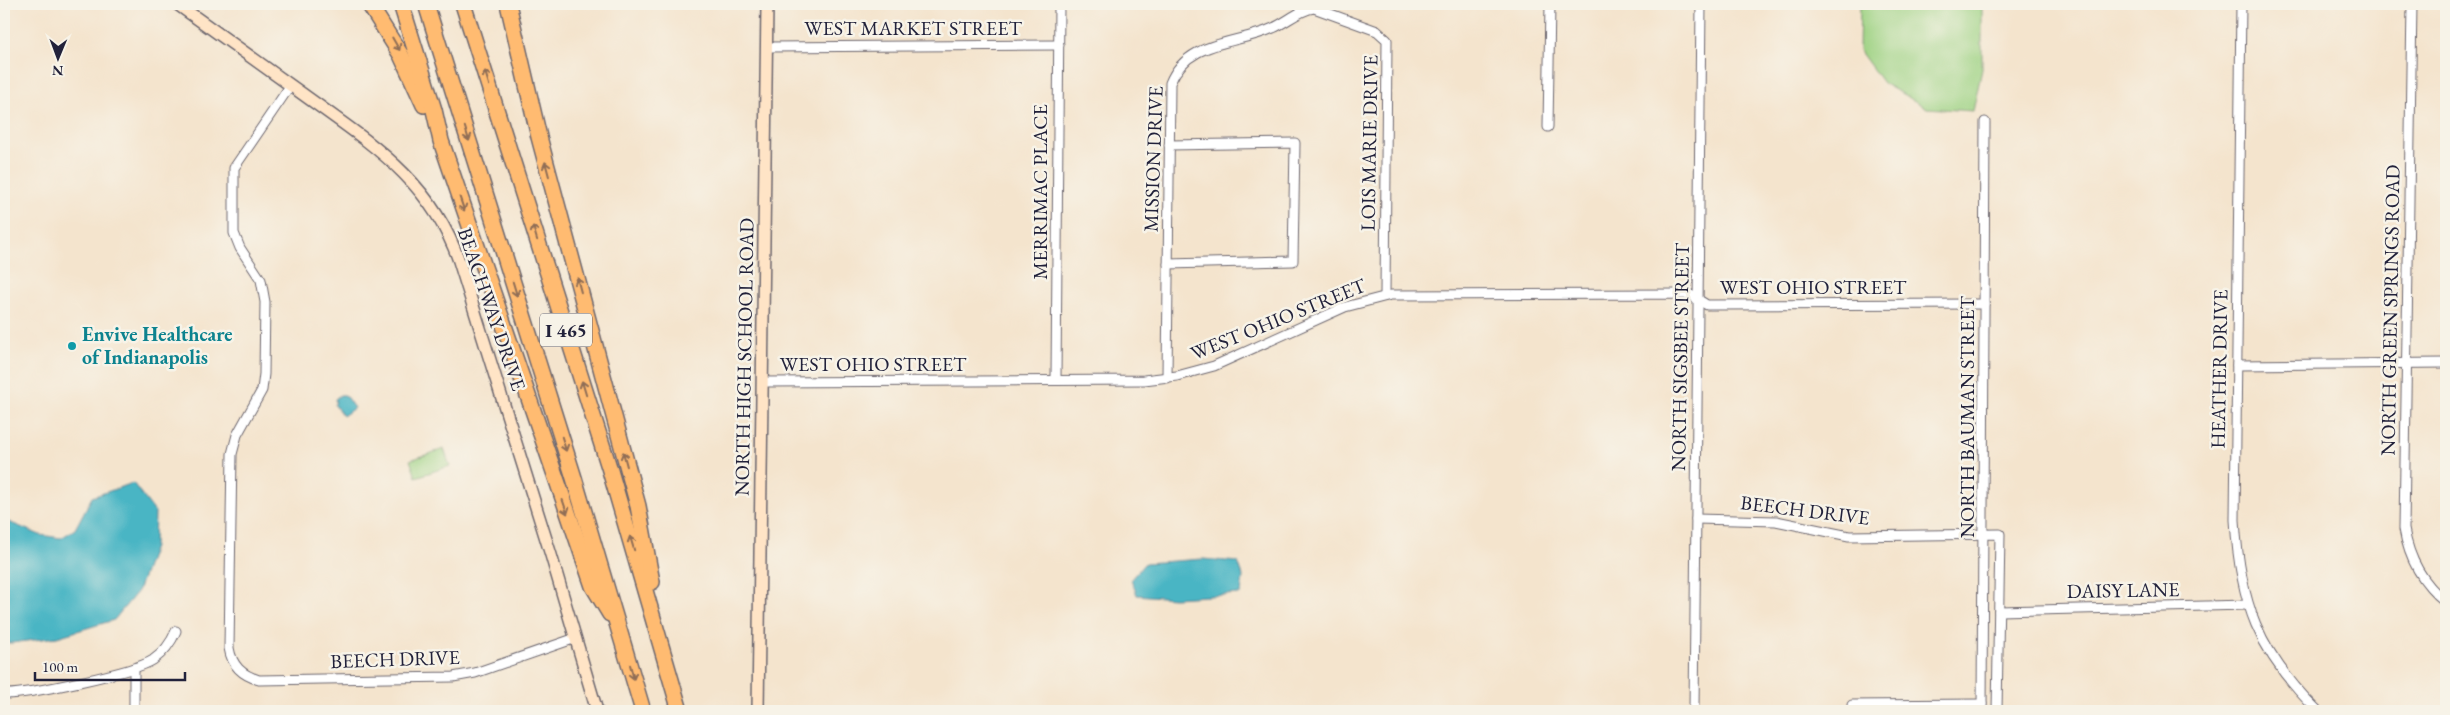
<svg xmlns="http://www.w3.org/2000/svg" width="2450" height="715" font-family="'EB Garamond',serif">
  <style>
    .green { fill: #9dd282; stroke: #607a5e }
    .water { fill: #48b5c4; stroke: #356c80 }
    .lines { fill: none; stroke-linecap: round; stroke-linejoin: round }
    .street-casing { stroke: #6c666e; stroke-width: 11 }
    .secondary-casing { stroke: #6c666e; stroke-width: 14 }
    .highway-casing { stroke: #6c666e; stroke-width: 18 }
    .street { stroke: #fff; stroke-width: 9 }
    .secondary { stroke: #ffe4c6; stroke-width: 11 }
    .highway { stroke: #ffbb71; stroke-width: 15 }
    .oneway { stroke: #906e56 }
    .culture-dot { fill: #0f9aa8; stroke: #f7f3e8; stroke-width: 2 }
    .labels { text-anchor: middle; stroke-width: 5; stroke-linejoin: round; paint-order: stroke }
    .shield { fill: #f7f3e8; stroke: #62616f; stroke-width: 1 }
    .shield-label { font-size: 19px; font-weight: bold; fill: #22223b }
    .street-label { font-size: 20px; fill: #22223b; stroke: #f7f3e8 }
    .culture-label { font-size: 20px; font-weight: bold; fill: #0d838f; stroke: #f7f3e8; text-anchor: start }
  </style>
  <rect width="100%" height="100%" fill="#f7f3e8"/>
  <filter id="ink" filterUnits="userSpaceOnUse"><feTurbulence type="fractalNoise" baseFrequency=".02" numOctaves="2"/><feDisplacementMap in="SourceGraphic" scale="10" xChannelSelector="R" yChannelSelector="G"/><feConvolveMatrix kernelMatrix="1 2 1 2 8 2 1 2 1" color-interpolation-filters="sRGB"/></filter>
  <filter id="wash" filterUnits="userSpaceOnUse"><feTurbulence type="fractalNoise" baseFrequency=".0096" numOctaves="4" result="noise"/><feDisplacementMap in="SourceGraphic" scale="20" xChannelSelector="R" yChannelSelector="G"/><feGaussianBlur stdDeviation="1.12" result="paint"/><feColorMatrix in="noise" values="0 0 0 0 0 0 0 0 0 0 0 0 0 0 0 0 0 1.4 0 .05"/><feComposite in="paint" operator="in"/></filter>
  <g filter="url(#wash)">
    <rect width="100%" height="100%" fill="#f4e4cd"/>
    <g class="green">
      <path d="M1860,4H1982V69L1973,111L1927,108L1883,83L1859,50Z"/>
      <path d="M444,449L450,466L416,477L410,460Z"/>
    </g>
    <g class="water">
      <path d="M340,395H345L354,408L343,416L334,404L336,403L335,399Z"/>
      <path d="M133,483L155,512L154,547L138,591L114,620L57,637L4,644V520L40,535L61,538L75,529L92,497Z"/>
      <path d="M1203,559L1238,562L1243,576L1241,594L1174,598L1137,595L1131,579L1145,563Z"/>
    </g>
  </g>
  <g filter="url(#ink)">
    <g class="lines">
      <g class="street-casing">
        <g id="street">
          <path d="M2241,4L2235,520C2240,603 2258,652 2318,711"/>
          <path d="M2412,4L2404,529C2409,559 2422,583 2446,602"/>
          <path d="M767,47L1059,45"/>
          <path d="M290,86L234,168V233L240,248L261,280L265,302L264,374L262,390L237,435L232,454L229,648C232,666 242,675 259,680L453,677L475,673L576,638"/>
          <path d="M1548,127L1550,4"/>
          <path d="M1168,264L1293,261L1295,143L1169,145"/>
          <path d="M2237,365L2446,363"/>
          <path d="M1167,378L1170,83C1188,39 1237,45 1273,28C1287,22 1299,10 1314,8L1377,31L1387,40L1385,296"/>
          <path d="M1056,380L1059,4"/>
          <path d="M762,382L1144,380L1177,376L1214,366L1345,307L1391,295L1689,294L1707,305L1984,304"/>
          <path d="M1696,519L1776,521L1849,536L2000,534L1997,711"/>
          <path d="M1999,611L2248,605"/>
          <path d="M134,668V711"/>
          <path d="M4,694C26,695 135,672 153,660C163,653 171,643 176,631"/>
          <path d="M1852,705L1982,704"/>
          <path d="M1694,711L1701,4"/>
          <path d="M1982,711L1985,122"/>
        </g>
      </g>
      <g class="secondary-casing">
        <g id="secondary">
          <path d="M177,4C219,34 262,65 304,95C370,143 431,180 459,261L551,555L597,711"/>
          <path d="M758,711L767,4"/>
        </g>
      </g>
      <g class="highway-casing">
        <g id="highway">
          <path d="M369,4L401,55L424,105"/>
          <path d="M401,4L434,110L441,141L593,586L610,614"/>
          <path d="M426,4L574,478L643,711"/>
          <path d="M463,4L609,467L680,711"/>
          <path d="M508,4L539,137L638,506L652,582"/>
        </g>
      </g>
      <use href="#street" class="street"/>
      <use href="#secondary" class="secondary"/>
      <use href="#highway" class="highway"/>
    </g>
    <defs><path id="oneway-shaft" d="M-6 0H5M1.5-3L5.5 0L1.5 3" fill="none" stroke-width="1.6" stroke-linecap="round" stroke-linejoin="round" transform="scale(1.25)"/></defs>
    <g class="oneway">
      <use href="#oneway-shaft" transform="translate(396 44) rotate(60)"/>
      <use href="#oneway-shaft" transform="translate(487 78) rotate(-107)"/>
      <use href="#oneway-shaft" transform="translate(467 134) rotate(73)"/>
      <use href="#oneway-shaft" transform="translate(547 169) rotate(-105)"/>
      <use href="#oneway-shaft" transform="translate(462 204) rotate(71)"/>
      <use href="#oneway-shaft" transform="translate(535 233) rotate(-107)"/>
      <use href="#oneway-shaft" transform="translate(579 285) rotate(-105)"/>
      <use href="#oneway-shaft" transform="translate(515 289) rotate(73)"/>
      <use href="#oneway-shaft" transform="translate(584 388) rotate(-107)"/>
      <use href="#oneway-shaft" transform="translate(564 444) rotate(73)"/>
      <use href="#oneway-shaft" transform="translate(625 459) rotate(-105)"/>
      <use href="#oneway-shaft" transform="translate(565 507) rotate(71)"/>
      <use href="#oneway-shaft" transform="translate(632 543) rotate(-107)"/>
      <use href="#oneway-shaft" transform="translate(632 672) rotate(75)"/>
    </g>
  </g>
  <circle class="culture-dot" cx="72" cy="346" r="5"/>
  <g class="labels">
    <rect class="shield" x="540" y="313.5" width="52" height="33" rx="4"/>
    <g class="shield-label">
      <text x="566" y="337">I 465</text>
    </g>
    <g class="street-label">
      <text x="913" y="35">WEST MARKET STREET</text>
      <text transform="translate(1369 143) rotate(-89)" y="7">LOIS MARIE DRIVE</text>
      <text transform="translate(1153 159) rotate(-88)" y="7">MISSION DRIVE</text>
      <text transform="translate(1040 192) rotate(-90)" y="7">MERRIMAC PLACE</text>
      <text x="1813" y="294">WEST OHIO STREET</text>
      <text transform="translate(492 309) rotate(71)" y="7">BEACHWAY DRIVE</text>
      <text transform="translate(2390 310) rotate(-89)" y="7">NORTH GREEN SPRINGS ROAD</text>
      <text transform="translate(1278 319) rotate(-22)" y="7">WEST OHIO STREET</text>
      <text transform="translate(744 357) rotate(-89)" y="7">NORTH HIGH SCHOOL ROAD</text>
      <text transform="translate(1680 357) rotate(-89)" y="7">NORTH SIGSBEE STREET</text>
      <text x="873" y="371">WEST OHIO STREET</text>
      <text transform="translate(2219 369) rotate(-89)" y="7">HEATHER DRIVE</text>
      <text transform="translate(1967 417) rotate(-90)" y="7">NORTH BAUMAN STREET</text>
      <text transform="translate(1805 510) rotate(7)" y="7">BEECH DRIVE</text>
      <text transform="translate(2123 590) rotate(-1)" y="7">DAISY LANE</text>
      <text transform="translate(395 659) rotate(-2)" y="7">BEECH DRIVE</text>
    </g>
    <g class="culture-label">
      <text x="82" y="341">Envive Healthcare<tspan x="82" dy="23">of Indianapolis</tspan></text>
    </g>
  </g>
  <rect width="2450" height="715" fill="none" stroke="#f7f3e8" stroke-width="20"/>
  <g transform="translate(58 58) rotate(181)" stroke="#f7f3e8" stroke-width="4" paint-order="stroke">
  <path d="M0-4L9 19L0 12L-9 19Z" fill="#22223b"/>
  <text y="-8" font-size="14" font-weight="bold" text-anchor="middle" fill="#22223b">N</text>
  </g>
  <path d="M35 672v8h150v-8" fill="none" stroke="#22223b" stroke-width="2.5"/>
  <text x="42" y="672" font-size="15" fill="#22223b" stroke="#f7f3e8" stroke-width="4" paint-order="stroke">100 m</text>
</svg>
